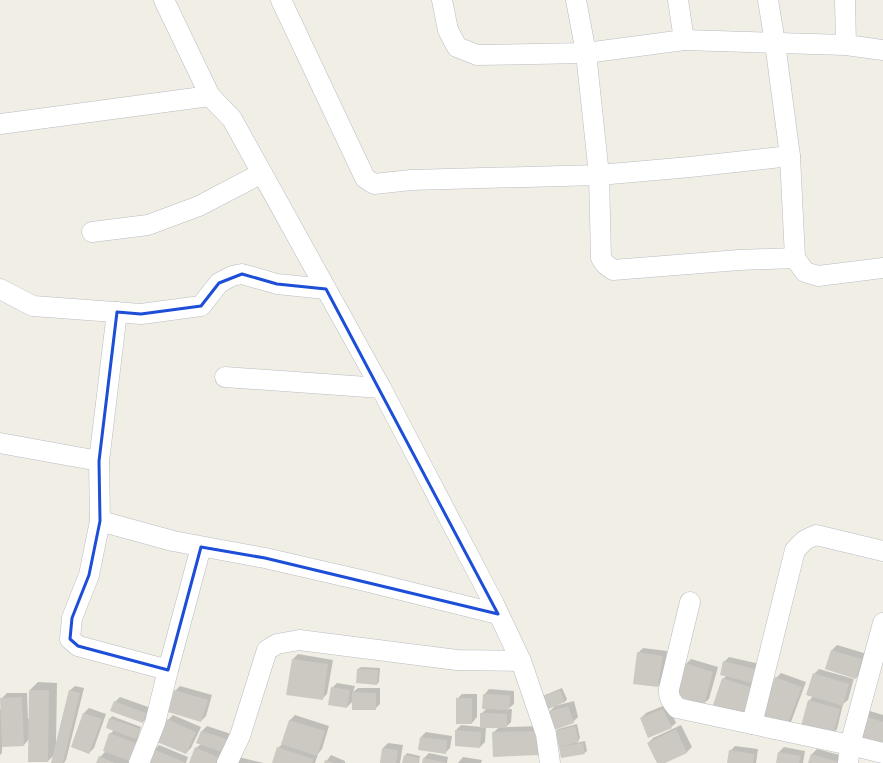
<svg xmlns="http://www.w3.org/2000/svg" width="883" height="763" font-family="Quicksand,sans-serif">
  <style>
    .shadow { fill: #0003 }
    .building { fill: #ccc9c3 }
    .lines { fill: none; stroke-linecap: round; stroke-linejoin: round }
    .street-casing { stroke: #b8bcc1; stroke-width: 21 }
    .street { stroke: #fff; stroke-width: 20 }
    .marked { fill: none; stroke: #1d4ed8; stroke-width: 3; stroke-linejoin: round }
  </style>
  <rect width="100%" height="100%" fill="#f1eee6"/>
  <g class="shadow">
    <path d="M837,645L867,654L861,673L856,678H854L848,700L843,704L837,729L832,734L809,701L813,696L814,674L819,669L854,679V677L826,669L832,650Z"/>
    <path d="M643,648L667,651L663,681L658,686L638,653Z"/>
    <path d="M298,654L333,660L327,694L322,699L293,659Z"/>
    <path d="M729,657L760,664L757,683L749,709L723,679L726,676L724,662Z"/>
    <path d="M691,659L718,667L709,699L703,704L686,664Z"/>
    <path d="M361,667L380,668L379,682L377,684L358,669Z"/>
    <path d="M781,673L806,682L791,722L786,727L776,678Z"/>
    <path d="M38,682L57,683L56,744L69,691L75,686L84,688L66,760L64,763H52L54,755L48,761L29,739L24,745L2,746V753L0,755V709H2L1,699L7,693H27L28,719H30V690Z"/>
    <path d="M337,683L355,686L353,692L358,688H380V704L375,709L353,701L347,707L332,688Z"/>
    <path d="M180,686L212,695L206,716L201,721L175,691Z"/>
    <path d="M562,688L567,699L565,702L543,698L545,695Z"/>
    <path d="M489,689L514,691V704L508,709H512L511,722L506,727L544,726V749L493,733L499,727H486L485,742L480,747L456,730L461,725L481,727V714L487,708L484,695Z"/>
    <path d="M462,694H477V717L472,723L457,699Z"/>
    <path d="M120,697L151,708L148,717L143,722L115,702Z"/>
    <path d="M574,701L578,717L573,722L549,712L555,706Z"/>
    <path d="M668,704L676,723L670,728L641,718L646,713Z"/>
    <path d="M89,708L106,714L94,748L89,753L72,747L84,713Z"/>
    <path d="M870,711L883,715V747L865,716Z"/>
    <path d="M173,715L201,727L191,748L186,753L168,720Z"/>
    <path d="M295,715L329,726L322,749L318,754L315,763H273L278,748L282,744L290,720Z"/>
    <path d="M112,716L141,727L138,737L140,738L134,754L128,761L132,763H97L100,757L106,751L110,734L114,730L110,719Z"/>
    <path d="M577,724L580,738L576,743L585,741L587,751L584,753L562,757L556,732L558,729Z"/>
    <path d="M681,725L692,747L687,752L663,763H658L648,743L653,738Z"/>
    <path d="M207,726L231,734L222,763H190L196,748L201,744L198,743L202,731Z"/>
    <path d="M426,732L452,736L450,748L445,753L421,737Z"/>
    <path d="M388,743L403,745L400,763H381L383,748Z"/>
    <path d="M159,745L188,757L186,763H148L154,750Z"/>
    <path d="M735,746L758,749L756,763H728L730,751Z"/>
    <path d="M784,747L805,751L803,763H777L779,752Z"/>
    <path d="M817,749L851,758L849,763H809L812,754Z"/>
    <path d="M407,753L420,756L419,763H403L405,756Z"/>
    <path d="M429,753L448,757L447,763H423L424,758Z"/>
    <path d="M331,755L345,761V763H325Z"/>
    <path d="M238,757L264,763H233Z"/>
    <path d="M463,757L482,760L481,763H458Z"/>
  </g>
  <g class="building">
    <path d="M831,650L862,659L856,679L825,669Z"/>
    <path d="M637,652L663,656L658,687L633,684Z"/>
    <path d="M292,659L328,664L323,700L286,695Z"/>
    <path d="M723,661L755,669L752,683L720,675Z"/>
    <path d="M685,663L713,672L704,705L676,696Z"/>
    <path d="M357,669L378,670L377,685L356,683Z"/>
    <path d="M813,673L849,684L843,706L806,695Z"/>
    <path d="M775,677L802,687L786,728L759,718Z"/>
    <path d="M722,678L753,688L744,715L713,705Z"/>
    <path d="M331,687L350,690L347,708L328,705Z"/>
    <path d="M29,690H49L48,762H28Z"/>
    <path d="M69,690L80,693L63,763H51Z"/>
    <path d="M174,690L208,700L201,722L168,712Z"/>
    <path d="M560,690L565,702L546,710L541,697Z"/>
    <path d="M352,692L376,693V710H352Z"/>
    <path d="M483,694L510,695L509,710L482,709Z"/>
    <path d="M22,697L24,746L2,747L0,698Z"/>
    <rect x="456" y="698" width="16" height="26"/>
    <path d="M808,700L840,709L833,735L801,726Z"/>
    <path d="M114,701L146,713L143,723L110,711Z"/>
    <path d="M568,706L574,723L554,730L548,712Z"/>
    <path d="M663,709L672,728L648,738L640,718Z"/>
    <path d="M83,713L102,719L89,754L71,747Z"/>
    <path d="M480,713L507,714V728H480Z"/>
    <path d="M864,716L883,722V748L856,740Z"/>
    <path d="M109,718L140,729L136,739L106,728Z"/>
    <path d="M167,719L196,732L186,754L157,742Z"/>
    <path d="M289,720L325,731L317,756L281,744Z"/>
    <path d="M575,726L579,742L559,747L555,731Z"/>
    <path d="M676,729L687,753L665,763H657L647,743Z"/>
    <path d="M455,730L481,732L480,748L455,746Z"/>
    <path d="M201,731L227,739L222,752L196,743Z"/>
    <path d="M539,731L540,755L493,757L492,732Z"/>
    <path d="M109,733L136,743L130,761L103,751Z"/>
    <path d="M420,737L447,740L446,754L418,750Z"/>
    <path d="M583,743L585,754L561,758L559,747Z"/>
    <path d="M195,747L222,759L220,763H189Z"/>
    <path d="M277,747L313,759L312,763H272Z"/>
    <path d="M382,748L398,750L396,763H380Z"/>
    <path d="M153,749L184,762V763H147Z"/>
    <path d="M729,750L754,754L753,763H727Z"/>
    <path d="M778,752L801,756L799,763H776Z"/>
    <path d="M811,754L843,763H808Z"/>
    <path d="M404,755L419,758L418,763H402Z"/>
    <path d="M99,756L115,763H96Z"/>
    <path d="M423,758L445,762L444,763H422Z"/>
    <path d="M325,760L334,763H324Z"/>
  </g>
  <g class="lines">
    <g class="street-casing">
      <g id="street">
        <path d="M164,0L210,96"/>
        <path d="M281,0L365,178L374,184L411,180L599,175L690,167L790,156"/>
        <path d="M442,0L448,30L457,47L477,55L586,53L684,40L846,45L883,50"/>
        <path d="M576,0L586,53L599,175L601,258L605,264L613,270L739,260L795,258L790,156L775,43L768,0"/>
        <path d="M678,0L684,40"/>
        <path d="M845,0L846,45"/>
        <path d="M0,124L210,96L232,119L381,388L494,604L521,661L546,734L550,763"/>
        <path d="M92,232L148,225L199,206L262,173"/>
        <path d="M795,258L805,272L818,276L883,268"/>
        <path d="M0,289L33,306L141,314L201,306L219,283L232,276L242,274L277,284L326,289"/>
        <path d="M225,377L381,388"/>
        <path d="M0,443L99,461L100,521L173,541L265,558L365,581L498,614"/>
        <path d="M99,461L117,312"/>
        <path d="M100,521L89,575L72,618L70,639L78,646L168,670L155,723L139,763"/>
        <path d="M690,602L669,689C668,697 672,702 677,708L850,745L883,753"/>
        <path d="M168,670L201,547"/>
        <path d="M752,724L795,550L805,540L816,535L883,551"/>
        <path d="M227,763L240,736L267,650L277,644L299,640L457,660L521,661"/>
        <path d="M848,763L850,745L883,623"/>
      </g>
    </g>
    <use href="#street" class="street"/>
  </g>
  <path class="marked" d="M242,274L277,284L326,289L498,614L265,558L201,547L168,670L78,646L70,639L72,618L89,575L100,521L99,461L117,312L141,314L201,306L219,283Z"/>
</svg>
